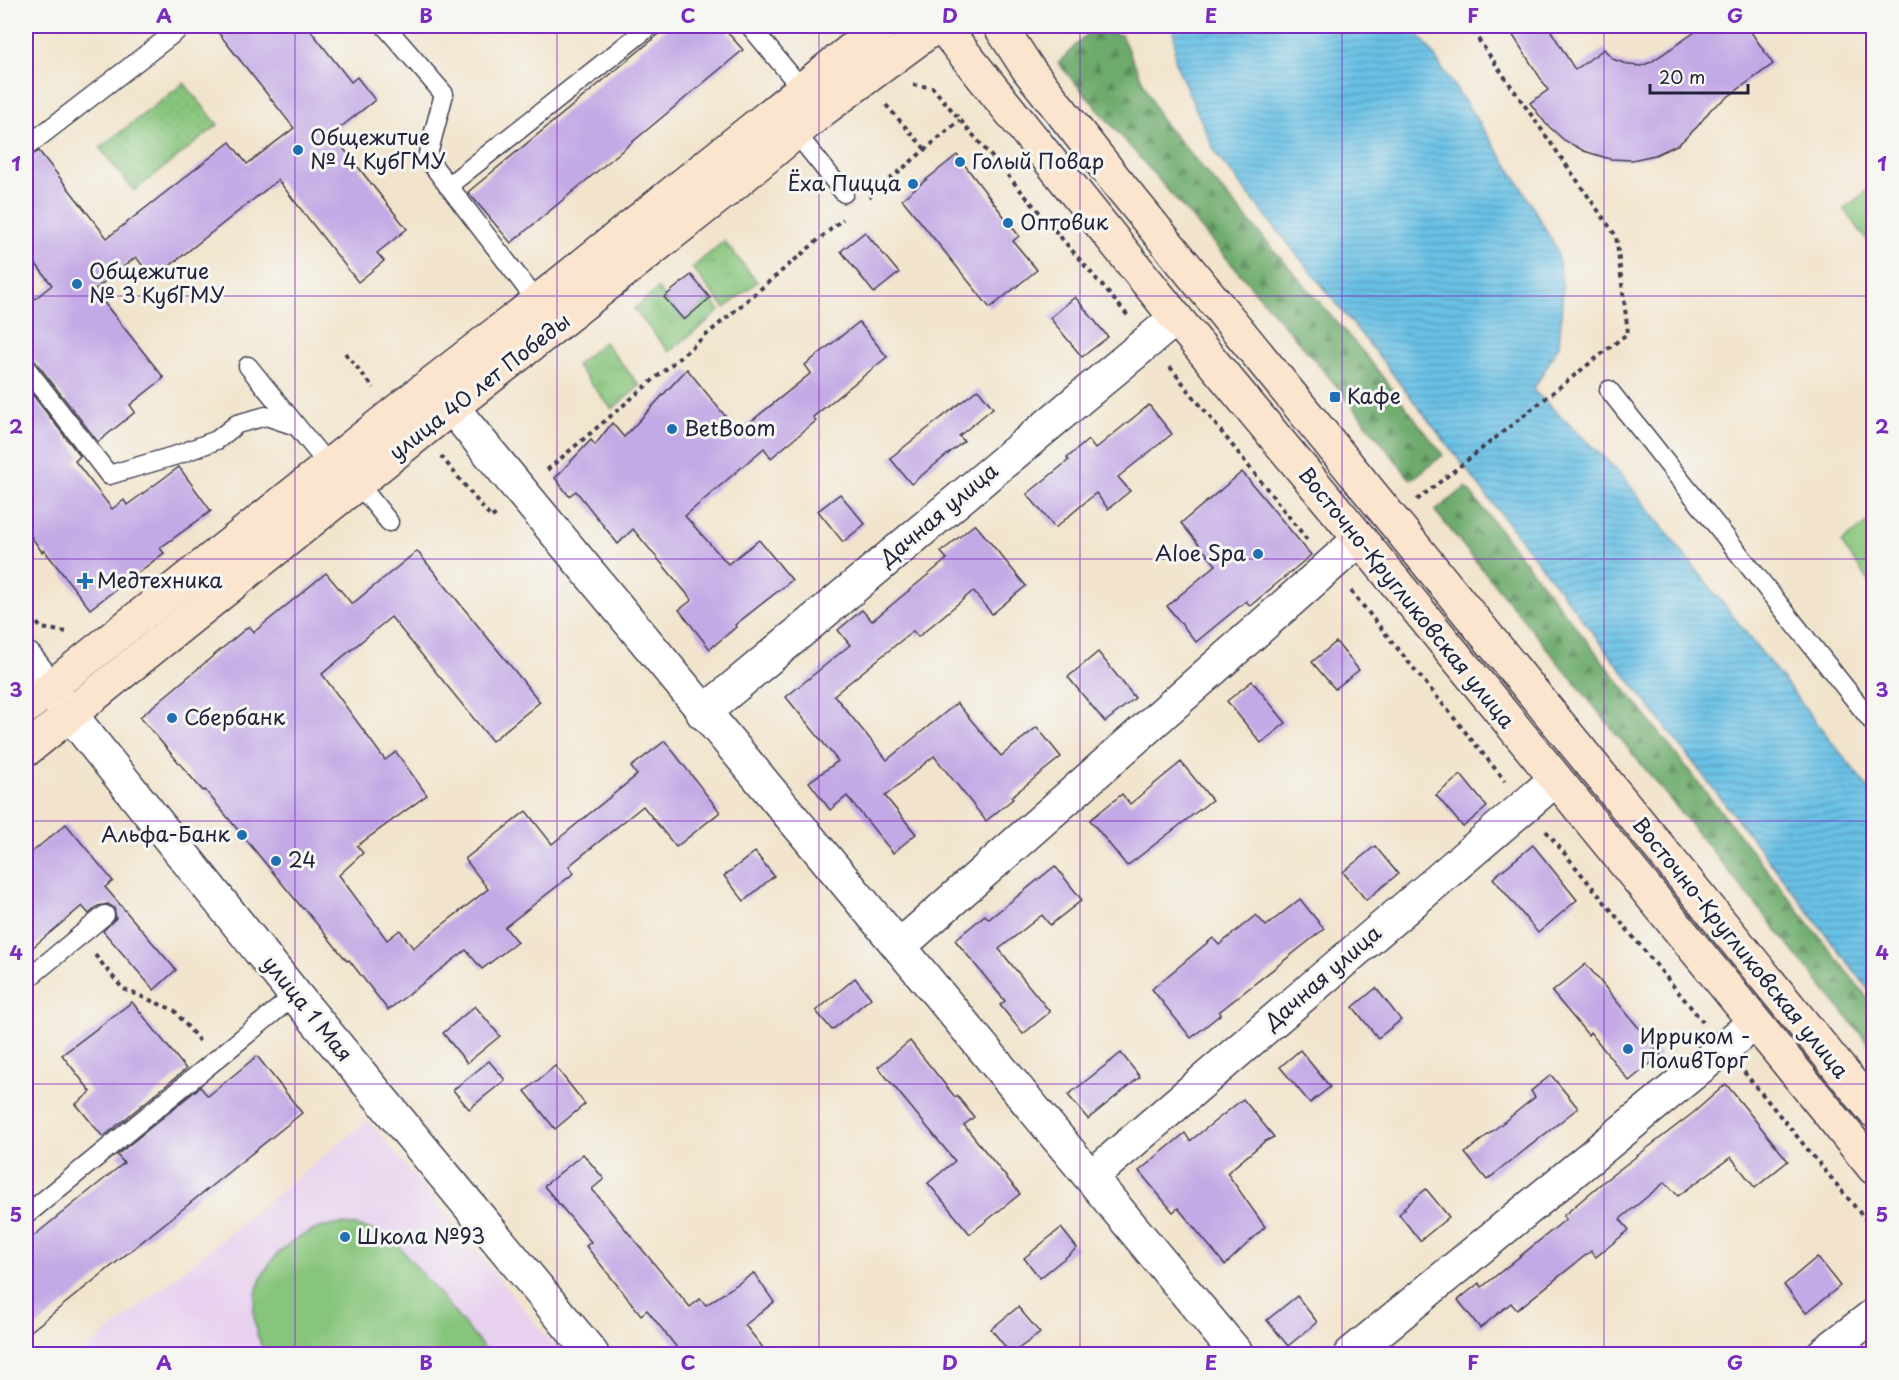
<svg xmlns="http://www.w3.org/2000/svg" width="1899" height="1380" font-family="'Playpen Sans',sans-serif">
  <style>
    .built { fill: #e8d2ef }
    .grass { fill: url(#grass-tufts); stroke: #54745c; stroke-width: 1.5 }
    .forest { fill: url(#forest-firs); stroke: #486654; stroke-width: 1.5 }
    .park { fill: url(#park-dots); stroke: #54745c; stroke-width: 1.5 }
    .garden { fill: #87c57c; stroke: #54745c; stroke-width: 1.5 }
    .water { fill: url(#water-rules); stroke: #467290; stroke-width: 1.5 }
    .building { fill: #c3a9e5 }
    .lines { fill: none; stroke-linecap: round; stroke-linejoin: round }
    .service-casing { stroke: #413f51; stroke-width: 21 }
    .minor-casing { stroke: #413f51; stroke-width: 36 }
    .tertiary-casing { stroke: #413f51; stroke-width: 36 }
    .secondary-casing { stroke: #413f51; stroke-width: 36 }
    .path { stroke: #413f51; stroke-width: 4; stroke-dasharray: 4.5 4.5; stroke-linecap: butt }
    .service { stroke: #fff; stroke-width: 18 }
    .minor { stroke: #fff; stroke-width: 33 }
    .tertiary { stroke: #fff; stroke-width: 33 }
    .secondary { stroke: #fce5cf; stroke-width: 33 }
    .grid { fill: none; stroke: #7b2cbf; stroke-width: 1.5; stroke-opacity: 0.55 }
    .poi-dot { fill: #1f6fb2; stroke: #f6f6f2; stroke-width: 2 }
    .labels { text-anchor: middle; stroke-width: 6; stroke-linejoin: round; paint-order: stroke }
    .poi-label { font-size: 21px; fill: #22223b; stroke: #f6f6f2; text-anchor: start }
    .street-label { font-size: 21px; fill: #22223b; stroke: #f6f6f2 }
    .neatline { fill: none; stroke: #7b2cbf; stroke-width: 2 }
    .grid-label { font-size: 20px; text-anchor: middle; font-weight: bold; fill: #7b2cbf }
  </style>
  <defs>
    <pattern id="grass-tufts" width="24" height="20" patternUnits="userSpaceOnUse" patternTransform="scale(1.5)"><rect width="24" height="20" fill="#87c57c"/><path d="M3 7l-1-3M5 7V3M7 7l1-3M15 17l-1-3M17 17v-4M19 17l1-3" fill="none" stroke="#74a96c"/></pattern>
    <pattern id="forest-firs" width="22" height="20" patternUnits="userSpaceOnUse" patternTransform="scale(1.5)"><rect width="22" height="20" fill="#6daa6c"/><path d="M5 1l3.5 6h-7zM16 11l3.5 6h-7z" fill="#598a5a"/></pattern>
    <pattern id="park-dots" width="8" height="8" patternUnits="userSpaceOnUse" patternTransform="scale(1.5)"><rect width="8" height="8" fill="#87c57c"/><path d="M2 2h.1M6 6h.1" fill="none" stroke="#74a96c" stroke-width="1.8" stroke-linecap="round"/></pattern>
    <pattern id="water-rules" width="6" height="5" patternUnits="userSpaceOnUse" patternTransform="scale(1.5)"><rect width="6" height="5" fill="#69c1e6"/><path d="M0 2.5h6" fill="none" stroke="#569cbc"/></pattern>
  </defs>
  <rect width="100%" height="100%" fill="#f6f6f2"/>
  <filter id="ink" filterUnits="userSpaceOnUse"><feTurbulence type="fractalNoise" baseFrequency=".0167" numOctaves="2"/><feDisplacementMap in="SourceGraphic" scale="12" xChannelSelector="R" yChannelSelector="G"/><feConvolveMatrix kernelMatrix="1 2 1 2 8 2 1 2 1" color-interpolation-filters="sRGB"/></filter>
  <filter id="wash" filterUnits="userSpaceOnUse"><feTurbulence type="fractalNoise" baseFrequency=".008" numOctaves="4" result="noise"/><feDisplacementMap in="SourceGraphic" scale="24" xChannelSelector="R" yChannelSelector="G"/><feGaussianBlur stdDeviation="1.35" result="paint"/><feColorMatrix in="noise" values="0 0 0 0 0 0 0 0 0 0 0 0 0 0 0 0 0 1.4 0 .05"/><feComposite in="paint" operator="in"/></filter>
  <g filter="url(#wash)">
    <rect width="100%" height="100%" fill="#f2e4cc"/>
    <path class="built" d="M368,1120L561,1354H81Z"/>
    <g class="grass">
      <path d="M724,241L757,282L725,308L692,268Z"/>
      <path d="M658,289L683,320L710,298L720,311L669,352L634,309Z"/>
      <path d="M604,342L640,386L612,409L576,365Z"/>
    </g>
    <g class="forest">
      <path d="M1091,30L1121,35L1161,120L1368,358L1443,455L1411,480L1335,384L1058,63Z"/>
      <path d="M1466,487L1873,1005V1049L1435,511Z"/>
    </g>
    <path class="park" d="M184,83L218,125L134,191L100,148Z"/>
    <g class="garden">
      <path d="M1873,186V248L1844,209Z"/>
      <path d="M1873,518V587L1841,543Z"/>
      <path d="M345,1224C366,1227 382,1232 398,1245L489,1354H266C230,1294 279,1226 345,1224Z"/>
    </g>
    <path class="water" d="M1174,26H1412L1426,44L1518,181L1557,250L1563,289L1559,345L1533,390L1620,473L1873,794V995L1381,359L1216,154L1175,62Z"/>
    <g id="blocks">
      <g class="building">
        <path d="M213,26H307L351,82L357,77L375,100L332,134L407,229L377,253L384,261L358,282L278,180L153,279L136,257L94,290L164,378L130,405L135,412L98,442L35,361L26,357V306L52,285L26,251V158L39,151L107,238L230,142L247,164L294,128Z"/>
        <path d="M669,26H722L743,50L511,243L468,192Z"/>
        <path d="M1507,26H1548L1575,70L1604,49L1613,59L1629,65L1641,66L1651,62L1704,26H1747L1773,64L1711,109L1697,127L1679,144L1655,155L1632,160L1610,159L1584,151L1564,140L1546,124L1530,103L1548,90Z"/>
        <path d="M957,155L1019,236L1013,241L1037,270L990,308L902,199Z"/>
        <path d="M865,232L899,273L874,293L841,251Z"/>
        <path d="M691,275L710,298L684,320L664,297Z"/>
        <path d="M1075,297L1108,337L1082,357L1050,318Z"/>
        <path d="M859,322L887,357L813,417L816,421L771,458L764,448L685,516L728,564L759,540L792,580L735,625L736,627L710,649L679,610L692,600L633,529L618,544L576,491L569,496L555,478L591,440L595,445L612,423L624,437L687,369L738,432L811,373L805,365Z"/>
        <path d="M26,386L80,456L75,461L112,509L124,500L127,505L179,467L211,511L160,548L164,553L90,609L44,550L42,552L26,529Z"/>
        <path d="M978,389L993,408L959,436L964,441L911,484L890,458Z"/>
        <path d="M1149,405L1172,434L1118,477L1130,491L1108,509L1096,493L1055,528L1027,494L1069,460L1067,458L1088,440L1095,449Z"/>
        <path d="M1242,472L1311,555L1250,606L1246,601L1196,642L1167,606L1216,565L1181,523Z"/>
        <path d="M840,494L865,524L843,542L818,511Z"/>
        <path d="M975,524L1026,586L992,614L973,591L918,637L913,631L834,695L887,760L957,703L1001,756L1037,727L1061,757L1011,797L1013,799L986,821L934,756L885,796L916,834L893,853L847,796L830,810L809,782L838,761L786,697L850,645L838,630L862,610L872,621L947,559L941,552Z"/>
        <path d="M417,551L540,702L492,741L391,617L322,674L385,760L396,752L427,795L357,846L363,853L339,875L387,940L400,930L413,948L488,889L465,859L526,811L552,844L637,775L631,767L665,741L720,812L676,847L643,806L569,866L574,873L505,927L517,942L482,969L466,950L388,1010L349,960L347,961L304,908L303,909L205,790L203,791L140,717L249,626L254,632L326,573L352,604Z"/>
        <path d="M1336,642L1359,670L1335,689L1312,662Z"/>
        <path d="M1098,652L1135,698L1105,722L1068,677Z"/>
        <path d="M1252,681L1286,723L1261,743L1227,701Z"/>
        <path d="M1181,762L1212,800L1127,866L1090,820L1122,794L1130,804Z"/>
        <path d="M1461,775L1487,807L1463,827L1436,795Z"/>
        <path d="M66,824L113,881L105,887L176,970L154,990L103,931L116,918L114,908L108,904L98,906L89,914L82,906L26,953V857Z"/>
        <path d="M1533,845L1577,900L1538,933L1493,878Z"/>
        <path d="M1375,846L1398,874L1366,900L1343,872Z"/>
        <path d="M755,852L774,876L744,901L724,876Z"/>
        <path d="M1055,866L1082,900L1050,925L1042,915L999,949L1050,1012L1023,1034L1000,1005L1005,1001L955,940L985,915L989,919Z"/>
        <path d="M1300,899L1324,929L1219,1012L1221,1014L1191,1038L1152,989L1213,938L1219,945L1256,915L1266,926Z"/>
        <path d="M1586,964L1661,1055L1629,1081L1590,1032L1588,1035L1552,992Z"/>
        <path d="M855,978L871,998L832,1030L816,1011Z"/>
        <path d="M1376,988L1401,1020L1378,1038L1353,1007Z"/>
        <path d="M132,1002L186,1069L103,1137L76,1104L91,1092L62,1055Z"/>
        <path d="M475,1006L500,1036L467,1063L443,1033Z"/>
        <path d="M910,1041L955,1097L957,1096L974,1117L964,1125L1020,1194L970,1234L928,1183L955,1161L878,1067Z"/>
        <path d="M1300,1050L1330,1087L1310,1103L1280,1067Z"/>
        <path d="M1121,1053L1140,1077L1088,1119L1068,1095Z"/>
        <path d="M257,1056L302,1113L26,1335V1242L124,1163L117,1155L200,1087L208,1096Z"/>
        <path d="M489,1061L505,1080L469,1109L453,1090Z"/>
        <path d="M555,1066L585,1104L555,1129L525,1091Z"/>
        <path d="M1551,1075L1578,1108L1487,1180L1465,1153L1535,1097L1531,1091Z"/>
        <path d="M1726,1084L1788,1161L1755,1188L1731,1157L1678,1196L1665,1182L1620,1219L1629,1230L1596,1257L1591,1251L1517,1310L1511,1303L1480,1328L1458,1300L1479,1283L1482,1287L1566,1219L1563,1216L1603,1182L1693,1113Z"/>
        <path d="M1243,1099L1274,1137L1264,1142L1227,1173L1265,1227L1225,1265L1178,1208L1173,1212L1139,1171L1185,1133L1190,1141Z"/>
        <path d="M583,1154L604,1179L592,1189L690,1307L700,1299L706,1305L754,1273L774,1302L745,1325L768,1354H682L647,1310L641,1315L586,1246L591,1242L544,1186Z"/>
        <path d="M1426,1189L1449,1217L1420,1241L1399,1214L1405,1209L1403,1208Z"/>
        <path d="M1061,1228L1077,1248L1040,1278L1024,1258Z"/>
        <path d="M1817,1257L1840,1286L1806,1313L1784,1285Z"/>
        <path d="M1297,1296L1317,1322L1288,1346L1267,1320Z"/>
        <path d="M1018,1307L1040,1333L1011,1354L991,1329Z"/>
      </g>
    </g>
  </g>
  <g filter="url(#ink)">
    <use href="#blocks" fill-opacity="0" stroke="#413f51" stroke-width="1.5"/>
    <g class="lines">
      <g class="service-casing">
        <g id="service">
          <path d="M385,26L444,94L427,158L542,308"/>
          <path d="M750,26L806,94"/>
          <path d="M796,133L844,193"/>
          <path d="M26,147L183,26"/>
          <path d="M448,186L650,26"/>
          <path d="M248,366L329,466"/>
          <path d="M26,368L109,475L177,455L217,440L237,424L266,416L296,426"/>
          <path d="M1609,390L1874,724"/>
          <path d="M358,483L389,522"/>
          <path d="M26,980L105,915"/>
          <path d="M26,1215L295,995"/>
        </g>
      </g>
      <g class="minor-casing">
        <g id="minor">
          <path d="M434,386L1237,1354"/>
          <path d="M703,713L1176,318"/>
          <path d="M70,714L295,995L592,1354"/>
          <path d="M900,946L1360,539"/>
          <path d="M1091,1177L1555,780"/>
          <path d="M1351,1354L1754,1023"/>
          <path d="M1823,1354L1874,1315"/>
        </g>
      </g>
      <g class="tertiary-casing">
        <path id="tertiary" d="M26,659L67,711"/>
      </g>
      <g class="secondary-casing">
        <g id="secondary">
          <path d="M942,26L1176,318L1360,539L1874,1168"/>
          <path d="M1000,26L1028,69L1113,177L1874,1111"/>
          <path d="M26,707L431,384L537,302L881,26"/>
          <path d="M26,750L451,408L728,189L821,111L936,26"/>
        </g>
      </g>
      <g class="path">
        <path d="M913,85L932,87L1129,317"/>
        <path d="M886,105L925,149"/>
        <path d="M869,197L960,120"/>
        <path d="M345,353L374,388"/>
        <path d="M1170,367L1309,542"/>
        <path d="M441,456L491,518L498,512"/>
        <path d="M547,470L843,219"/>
        <path d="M1417,500L1628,333L1616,236L1469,26"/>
        <path d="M1351,591L1505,781"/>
        <path d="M26,609L41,628L67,632"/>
        <path d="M1546,831L1703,1022"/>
        <path d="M95,955L123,989L174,1010L200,1042"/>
        <path d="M1744,1072L1874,1230"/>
      </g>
      <use href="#service" class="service"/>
      <use href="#minor" class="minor"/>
      <use href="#tertiary" class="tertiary"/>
      <use href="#secondary" class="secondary"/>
    </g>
  </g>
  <path class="grid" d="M295,26V1354M557,26V1354M819,26V1354M1080,26V1354M1342,26V1354M1604,26V1354M26,296H1874M26,559H1874M26,821H1874M26,1084H1874"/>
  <g class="poi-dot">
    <circle cx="298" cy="150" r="6"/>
    <circle cx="960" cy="162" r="6"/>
    <circle cx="913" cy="184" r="6"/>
    <circle cx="1008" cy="223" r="6"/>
    <circle cx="77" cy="284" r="6"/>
    <rect x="1329" y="391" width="12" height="12" rx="3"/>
    <circle cx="672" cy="429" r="6"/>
    <circle cx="1258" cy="554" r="6"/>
    <path d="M82 572h6v6h6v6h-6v6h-6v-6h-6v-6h6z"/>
    <circle cx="172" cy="718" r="6"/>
    <circle cx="242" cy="835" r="6"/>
    <circle cx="276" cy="861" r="6"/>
    <circle cx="1628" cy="1049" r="6"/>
    <circle cx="345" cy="1237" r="6"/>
  </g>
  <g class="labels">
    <g class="poi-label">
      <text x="310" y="145">Общежитие<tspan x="310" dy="24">№ 4 КубГМУ</tspan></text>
      <text x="972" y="169">Голый Повар</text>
      <text x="901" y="191" text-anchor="end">Ёха Пицца</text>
      <text x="1020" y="230">Оптовик</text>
      <text x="89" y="279">Общежитие<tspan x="89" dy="24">№ 3 КубГМУ</tspan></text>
      <text x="1347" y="404">Кафе</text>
      <text x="684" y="436">BetBoom</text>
      <text x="1246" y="561" text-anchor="end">Aloe Spa</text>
      <text x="97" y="588">Медтехника</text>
      <text x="184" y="725">Сбербанк</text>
      <text x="230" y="842" text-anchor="end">Альфа-Банк</text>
      <text x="288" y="868">24</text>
      <text x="1640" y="1044">Ирриком -<tspan x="1640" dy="24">ПоливТорг</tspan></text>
      <text x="357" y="1244">Школа №93</text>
    </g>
    <g class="street-label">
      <text transform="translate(480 387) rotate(-38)" y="7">улица 40 лет Победы</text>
      <text transform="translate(939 515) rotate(-40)" y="7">Дачная улица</text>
      <text transform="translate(1406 598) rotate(51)" y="7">Восточно-Кругликовская улица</text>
      <text transform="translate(1740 948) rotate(51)" y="7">Восточно-Кругликовская улица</text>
      <text transform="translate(1323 978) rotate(-41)" y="7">Дачная улица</text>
      <text transform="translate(307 1009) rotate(51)" y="7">улица 1 Мая</text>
    </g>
  </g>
  <rect width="1899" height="1380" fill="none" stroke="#f6f6f2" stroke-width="66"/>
  <path d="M1650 84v9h98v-9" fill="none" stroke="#22223b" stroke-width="3"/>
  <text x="1659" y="84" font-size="18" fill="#22223b" stroke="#f6f6f2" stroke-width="4.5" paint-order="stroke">20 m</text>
  <rect x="33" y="33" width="1833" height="1314" class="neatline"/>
  <g class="grid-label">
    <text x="164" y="23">A</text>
    <text x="426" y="23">B</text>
    <text x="688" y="23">C</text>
    <text x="950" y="23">D</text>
    <text x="1211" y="23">E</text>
    <text x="1473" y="23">F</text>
    <text x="1735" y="23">G</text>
    <text x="16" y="171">1</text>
    <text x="1882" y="171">1</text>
    <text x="16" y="434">2</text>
    <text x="1882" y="434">2</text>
    <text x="16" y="697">3</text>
    <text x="1882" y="697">3</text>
    <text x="16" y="960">4</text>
    <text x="1882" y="960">4</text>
    <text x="16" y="1222">5</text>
    <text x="1882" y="1222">5</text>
    <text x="164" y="1370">A</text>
    <text x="426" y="1370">B</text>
    <text x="688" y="1370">C</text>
    <text x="950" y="1370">D</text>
    <text x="1211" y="1370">E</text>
    <text x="1473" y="1370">F</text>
    <text x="1735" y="1370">G</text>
  </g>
</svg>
